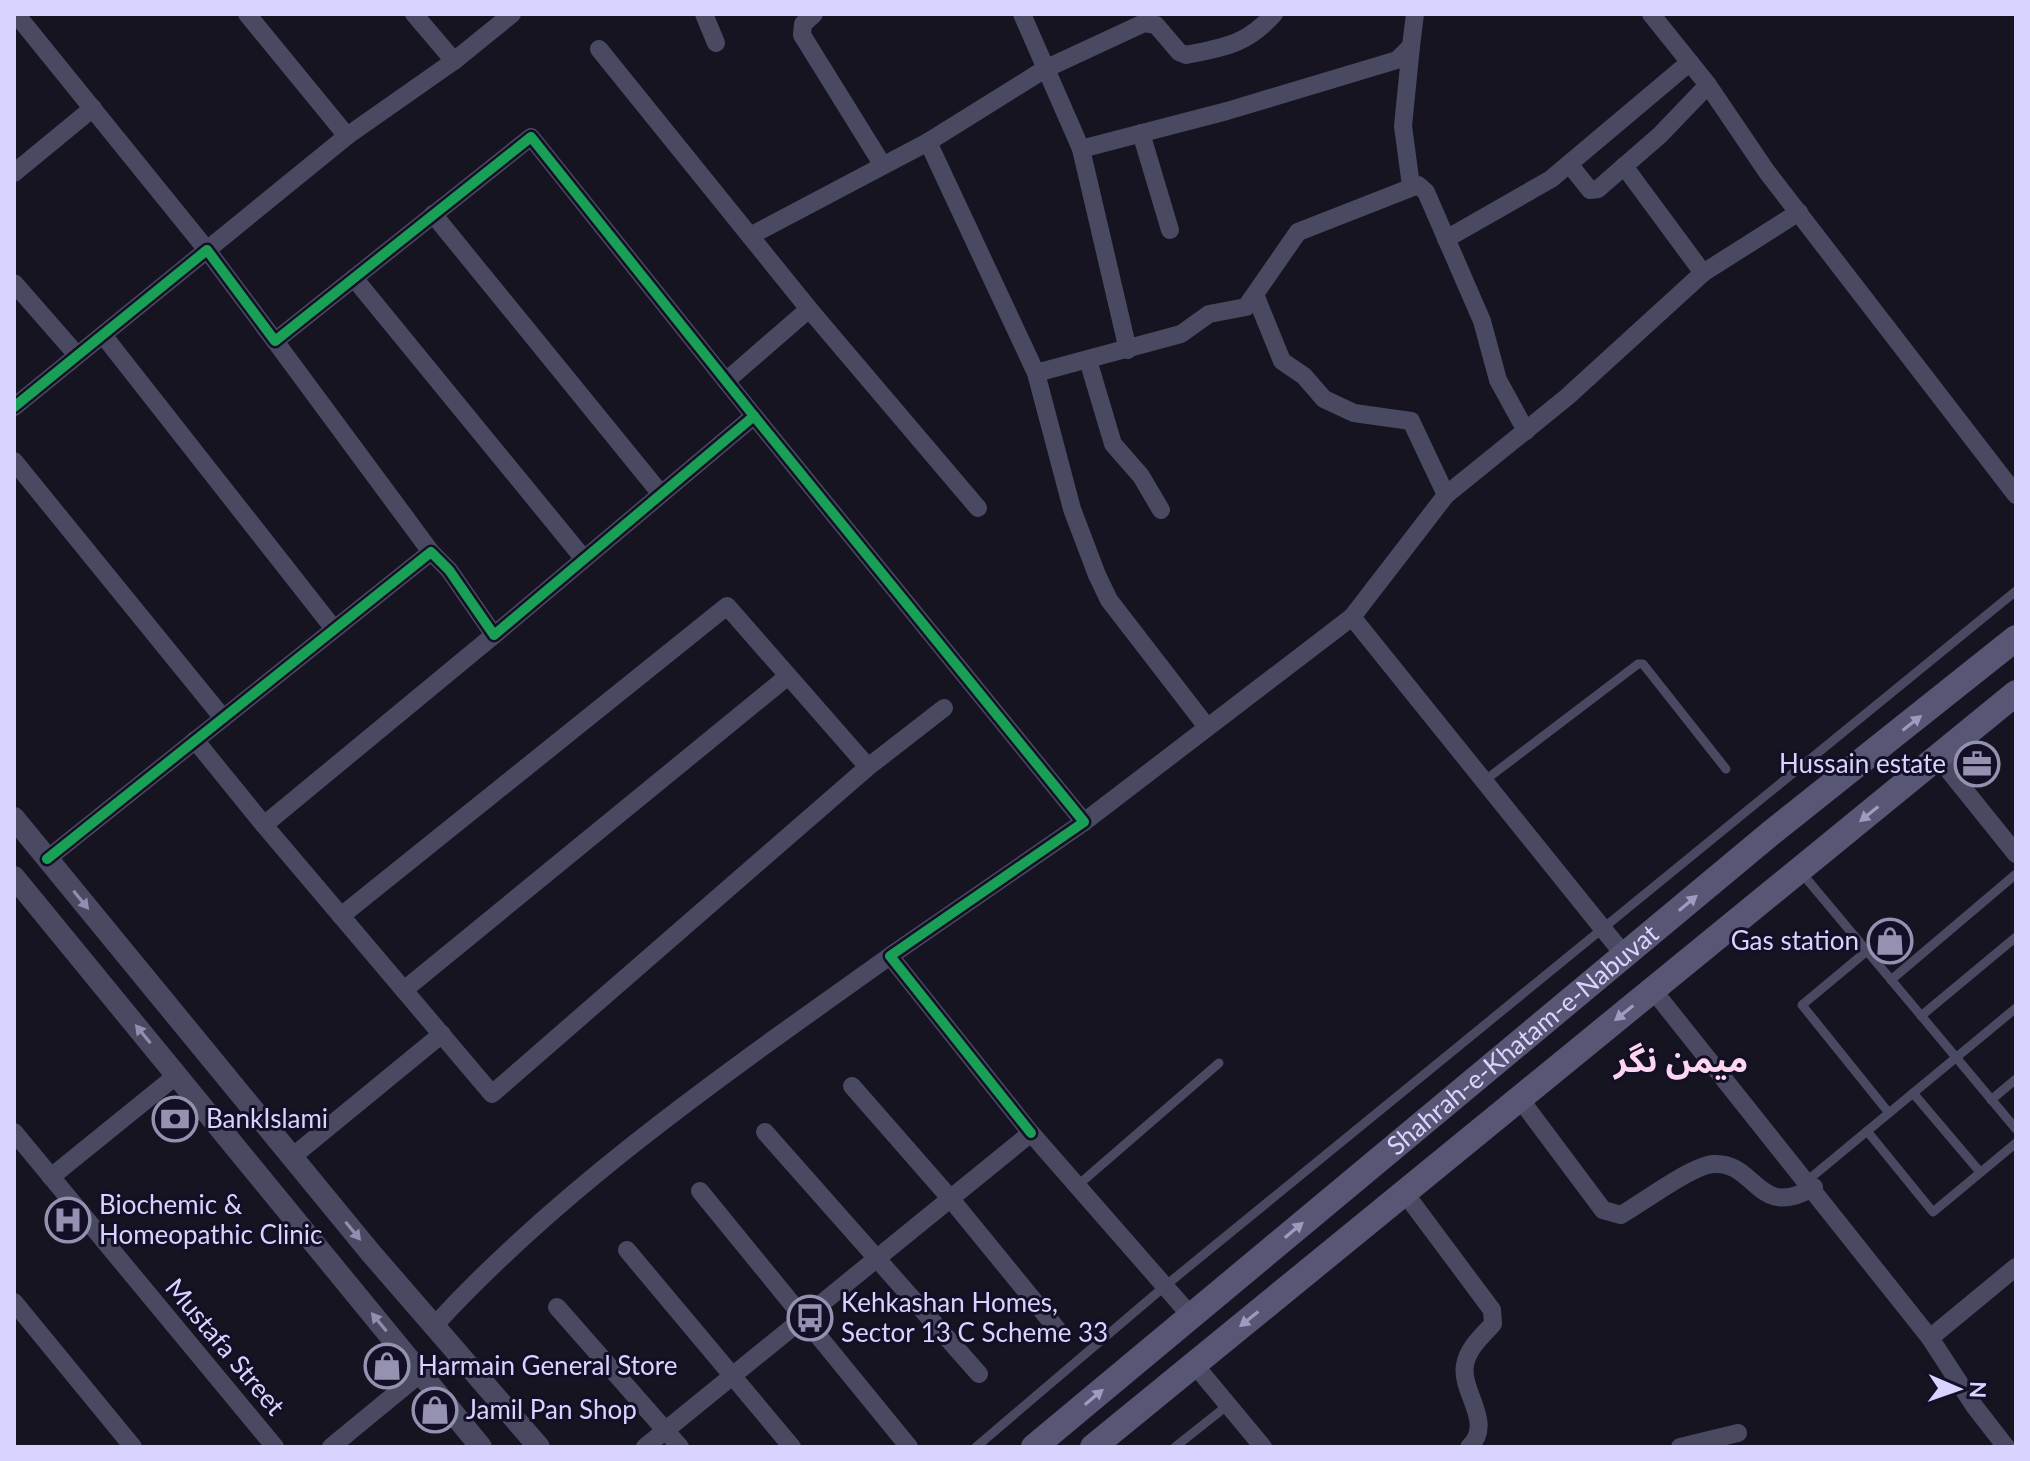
<svg xmlns="http://www.w3.org/2000/svg" width="2030" height="1461" font-family="Lato,'Noto Sans Arabic',sans-serif">
  <style>
    .lines { fill: none; stroke-linecap: round; stroke-linejoin: round }
    .service { stroke: #4a4962; stroke-width: 9 }
    .minor { stroke: #4a4962; stroke-width: 18 }
    .tertiary { stroke: #4a4962; stroke-width: 22 }
    .secondary { stroke: #575674; stroke-width: 26 }
    .cycleway-casing { stroke: #130f26; stroke-width: 15 }
    .cycleway { stroke: #1a9f57; stroke-width: 10 }
    .oneway { fill: #9e9bc0 }
    .oneway2 { fill: #928eb0 }
    .labels { text-anchor: middle; stroke-width: 6; stroke-linejoin: round; paint-order: stroke }
    .poi-label { font-size: 26px; fill: #d9d4ff; stroke: #130f26; text-anchor: start }
    .street-label { font-size: 26px; fill: #d9d4ff; stroke: #130f26 }
    .district-label { font-size: 34px; font-weight: bold; fill: #ffd6f0; stroke: #130f26 }
  </style>
  <rect width="100%" height="100%" fill="#161421"/>
  <g class="lines">
    <g class="service">
      <path d="M1484,781L1638,664H1643L1726,769"/>
      <path d="M1800,871L2016,1129"/>
      <path d="M1867,951L1802,1005L1889,1113"/>
      <path d="M1891,980L2016,874"/>
      <path d="M1921,1016L2016,937"/>
      <path d="M1913,1093L1980,1172"/>
      <path d="M1991,1100L2016,1079"/>
      <path d="M1867,1131L1933,1212L2016,1143"/>
      <path d="M1808,1180L2016,1008"/>
      <path d="M1077,1186L1219,1063"/>
      <path d="M976,1447L1165,1286L2016,591"/>
      <path d="M1175,1447L1228,1405"/>
    </g>
    <g class="minor">
      <path d="M16,14L207,250L347,136L454,61L414,14"/>
      <path d="M247,14L347,136"/>
      <path d="M704,14L716,43"/>
      <path d="M814,14L803,24L802,35L882,164"/>
      <path d="M1022,14L1081,149L1128,350"/>
      <path d="M1651,14L1708,85L1767,172L2016,495"/>
      <path d="M1411,46L1403,126L1411,186"/>
      <path d="M599,49L809,309L978,508"/>
      <path d="M454,61L512,14"/>
      <path d="M1141,133L1170,230"/>
      <path d="M928,142L1036,373L1072,509L1097,575L1109,600L1207,727"/>
      <path d="M1081,149L1227,111L1397,60L1411,46L1415,14"/>
      <path d="M1570,165L1590,190L1598,189L1660,135L1708,85"/>
      <path d="M1624,166L1703,273"/>
      <path d="M14,173L93,108"/>
      <path d="M433,214L661,494"/>
      <path d="M750,236L928,142L1045,69L1144,23L1156,25L1179,52L1186,55C1225,47 1246,45 1274,14"/>
      <path d="M1446,239L1551,179L1690,62"/>
      <path d="M354,278L584,559"/>
      <path d="M14,283L77,355"/>
      <path d="M1256,297L1282,361L1304,376L1324,399L1354,413L1411,421L1446,495"/>
      <path d="M103,335L334,629"/>
      <path d="M275,341L431,552"/>
      <path d="M1088,360L1113,444L1141,476L1161,510"/>
      <path d="M1036,373L1181,334L1209,314L1246,307L1298,232L1418,185L1426,192L1482,321L1498,380L1526,431"/>
      <path d="M726,381L809,309"/>
      <path d="M14,407L207,250L275,341L531,137L754,416L494,635L449,570L431,552L47,859"/>
      <path d="M754,416L1084,822L890,956L1031,1133"/>
      <path d="M14,461L223,718"/>
      <path d="M1352,617L1446,495L1567,397L1703,273L1799,212"/>
      <path d="M195,740L264,825L494,635"/>
      <path d="M1938,757L2016,854"/>
      <path d="M1084,822L1352,617L1625,956"/>
      <path d="M264,825L492,1094L868,767L944,708"/>
      <path d="M341,916L727,606L868,767"/>
      <path d="M404,990L788,676"/>
      <path d="M1653,990L1930,1338L1975,1407L2006,1447"/>
      <path d="M852,1086L950,1198L1057,1329"/>
      <path d="M1520,1099L1603,1210L1621,1215C1642,1203 1692,1165 1714,1164C1757,1162 1757,1221 1814,1187"/>
      <path d="M14,1132L275,1447"/>
      <path d="M765,1132L979,1374"/>
      <path d="M292,1157L442,1034"/>
      <path d="M51,1177L177,1075"/>
      <path d="M700,1191L909,1447"/>
      <path d="M1404,1192L1492,1310L1493,1324C1482,1336 1468,1348 1465,1365C1460,1392 1495,1423 1469,1447"/>
      <path d="M627,1250L792,1447"/>
      <path d="M14,1302L133,1447"/>
      <path d="M557,1307L680,1447"/>
      <path d="M434,1326C564,1184 733,1068 890,956"/>
      <path d="M1930,1338L2016,1267"/>
      <path d="M1194,1364L1263,1447"/>
      <path d="M331,1447L421,1373"/>
      <path d="M645,1447L1031,1133L1191,1316"/>
      <path d="M1680,1447L1738,1433"/>
    </g>
    <g class="tertiary">
      <path d="M14,818L370,1252L539,1447"/>
      <path d="M14,877L481,1447"/>
    </g>
    <g class="secondary">
      <path id="s1" d="M1034,1447L1771,833L2016,638"/>
      <path d="M1093,1447L2016,693"/>
    </g>
    <g class="cycleway-casing">
      <g id="cycleway">
        <path d="M14,407L207,250L275,341L531,137L754,416L494,635L449,570L431,552L47,859"/>
        <path d="M754,416L1084,822L890,956L1031,1133"/>
      </g>
    </g>
    <use href="#cycleway" class="cycleway"/>
  </g>
  <defs><path id="oneway-solid" d="M-6-.8H1V-3.2L6.5 0L1 3.2V.8H-6Z" transform="scale(2)"/></defs>
  <g class="oneway">
    <use href="#oneway-solid" transform="translate(1912 723) rotate(-38)"/>
    <use href="#oneway-solid" transform="translate(1869 814) rotate(141)"/>
    <use href="#oneway-solid" transform="translate(1688 903) rotate(-40)"/>
    <use href="#oneway-solid" transform="translate(1624 1013) rotate(141)"/>
    <use href="#oneway-solid" transform="translate(1294 1230) rotate(-40)"/>
    <use href="#oneway-solid" transform="translate(1249 1319) rotate(141)"/>
    <use href="#oneway-solid" transform="translate(1094 1397) rotate(-40)"/>
  </g>
  <g class="oneway2">
    <use href="#oneway-solid" transform="translate(81 900) rotate(51)"/>
    <use href="#oneway-solid" transform="translate(143 1034) rotate(-129)"/>
    <use href="#oneway-solid" transform="translate(353 1231) rotate(51)"/>
    <use href="#oneway-solid" transform="translate(379 1322) rotate(-129)"/>
  </g>
  <defs>
    <g id="office-ring" transform="scale(2.3)"><circle r="9.5" fill="#130f26" stroke="#9591b1" stroke-width="1.5"/><path d="M-6-3h4V-5.5h4V-3h4V5H-6ZM-1-4.5V-3h2v-1.5ZM-6 0V1H6V0Z" fill="#9591b1"/></g>
    <g id="shop-ring" transform="scale(2.3)"><circle r="9.5" fill="#130f26" stroke="#9591b1" stroke-width="1.5"/><path d="M-5-2.5h2.3a2.7 3.5 0 0 1 5.4 0H5L5.5 6h-11ZM-1.5-2.5h3a1.5 2.3 0 0 0-3 0Z" fill="#9591b1"/></g>
    <g id="bank-ring" transform="scale(2.3)"><circle r="9.5" fill="#130f26" stroke="#9591b1" stroke-width="1.5"/><path d="M-6-4H6V4H-6ZM0-2.3a2.3 2.3 0 1 0 0 4.6a2.3 2.3 0 1 0 0-4.6Z" fill="#9591b1"/></g>
    <g id="hospital-ring" transform="scale(2.3)"><circle r="9.5" fill="#130f26" stroke="#9591b1" stroke-width="1.5"/><path d="M-5-5h3v3.5h4V-5h3V5h-3V1.5h-4V5h-3Z" fill="#9591b1"/></g>
    <g id="bus-ring" transform="scale(2.3)"><circle r="9.5" fill="#130f26" stroke="#9591b1" stroke-width="1.5"/><path d="M-5-6H5V4H4V6H2V4H-2V6H-4V4H-5ZM-3.5-4V0h7V-4ZM-3.5 1.2v1.5H-2V1.2ZM2 1.2v1.5H3.5V1.2Z" fill="#9591b1"/></g>
  </defs>
  <g fill-rule="evenodd">
    <use href="#office-ring" x="1977" y="764"/>
    <use href="#shop-ring" x="1890" y="941"/>
    <use href="#bank-ring" x="175" y="1119"/>
    <use href="#hospital-ring" x="68" y="1220"/>
    <use href="#bus-ring" x="810" y="1318"/>
    <use href="#shop-ring" x="387" y="1366"/>
    <use href="#shop-ring" x="435" y="1410"/>
  </g>
  <g class="labels">
    <g class="poi-label">
      <text x="1946" y="773" text-anchor="end">Hussain estate</text>
      <text x="1859" y="950" text-anchor="end">Gas station</text>
      <text x="206" y="1128">BankIslami</text>
      <text x="99" y="1214">Biochemic &amp;<tspan x="99" dy="30">Homeopathic Clinic</tspan></text>
      <text x="841" y="1312">Kehkashan Homes,<tspan x="841" dy="30">Sector 13 C Scheme 33</tspan></text>
      <text x="418" y="1375">Harmain General Store</text>
      <text x="466" y="1419">Jamil Pan Shop</text>
    </g>
    <g class="street-label">
      <text dy="9" stroke="none"><textPath href="#s1" startOffset="636">Shahrah-e-Khatam-e-Nabuvat</textPath></text>
      <text transform="translate(225 1347) rotate(50)" y="9">Mustafa Street</text>
    </g>
    <g class="district-label">
      <text x="1681" y="1072">میمن نگر</text>
    </g>
  </g>
  <rect width="2030" height="1461" fill="none" stroke="#d9d4ff" stroke-width="32"/>
  <g transform="translate(1958 1389) rotate(92)" stroke="#130f26" stroke-width="6" paint-order="stroke">
  <path d="M0-6L14 30L0 20L-14 30Z" fill="#d9d4ff"/>
  <text y="-12" font-size="22" font-weight="bold" text-anchor="middle" fill="#d9d4ff">N</text>
  </g>
</svg>
